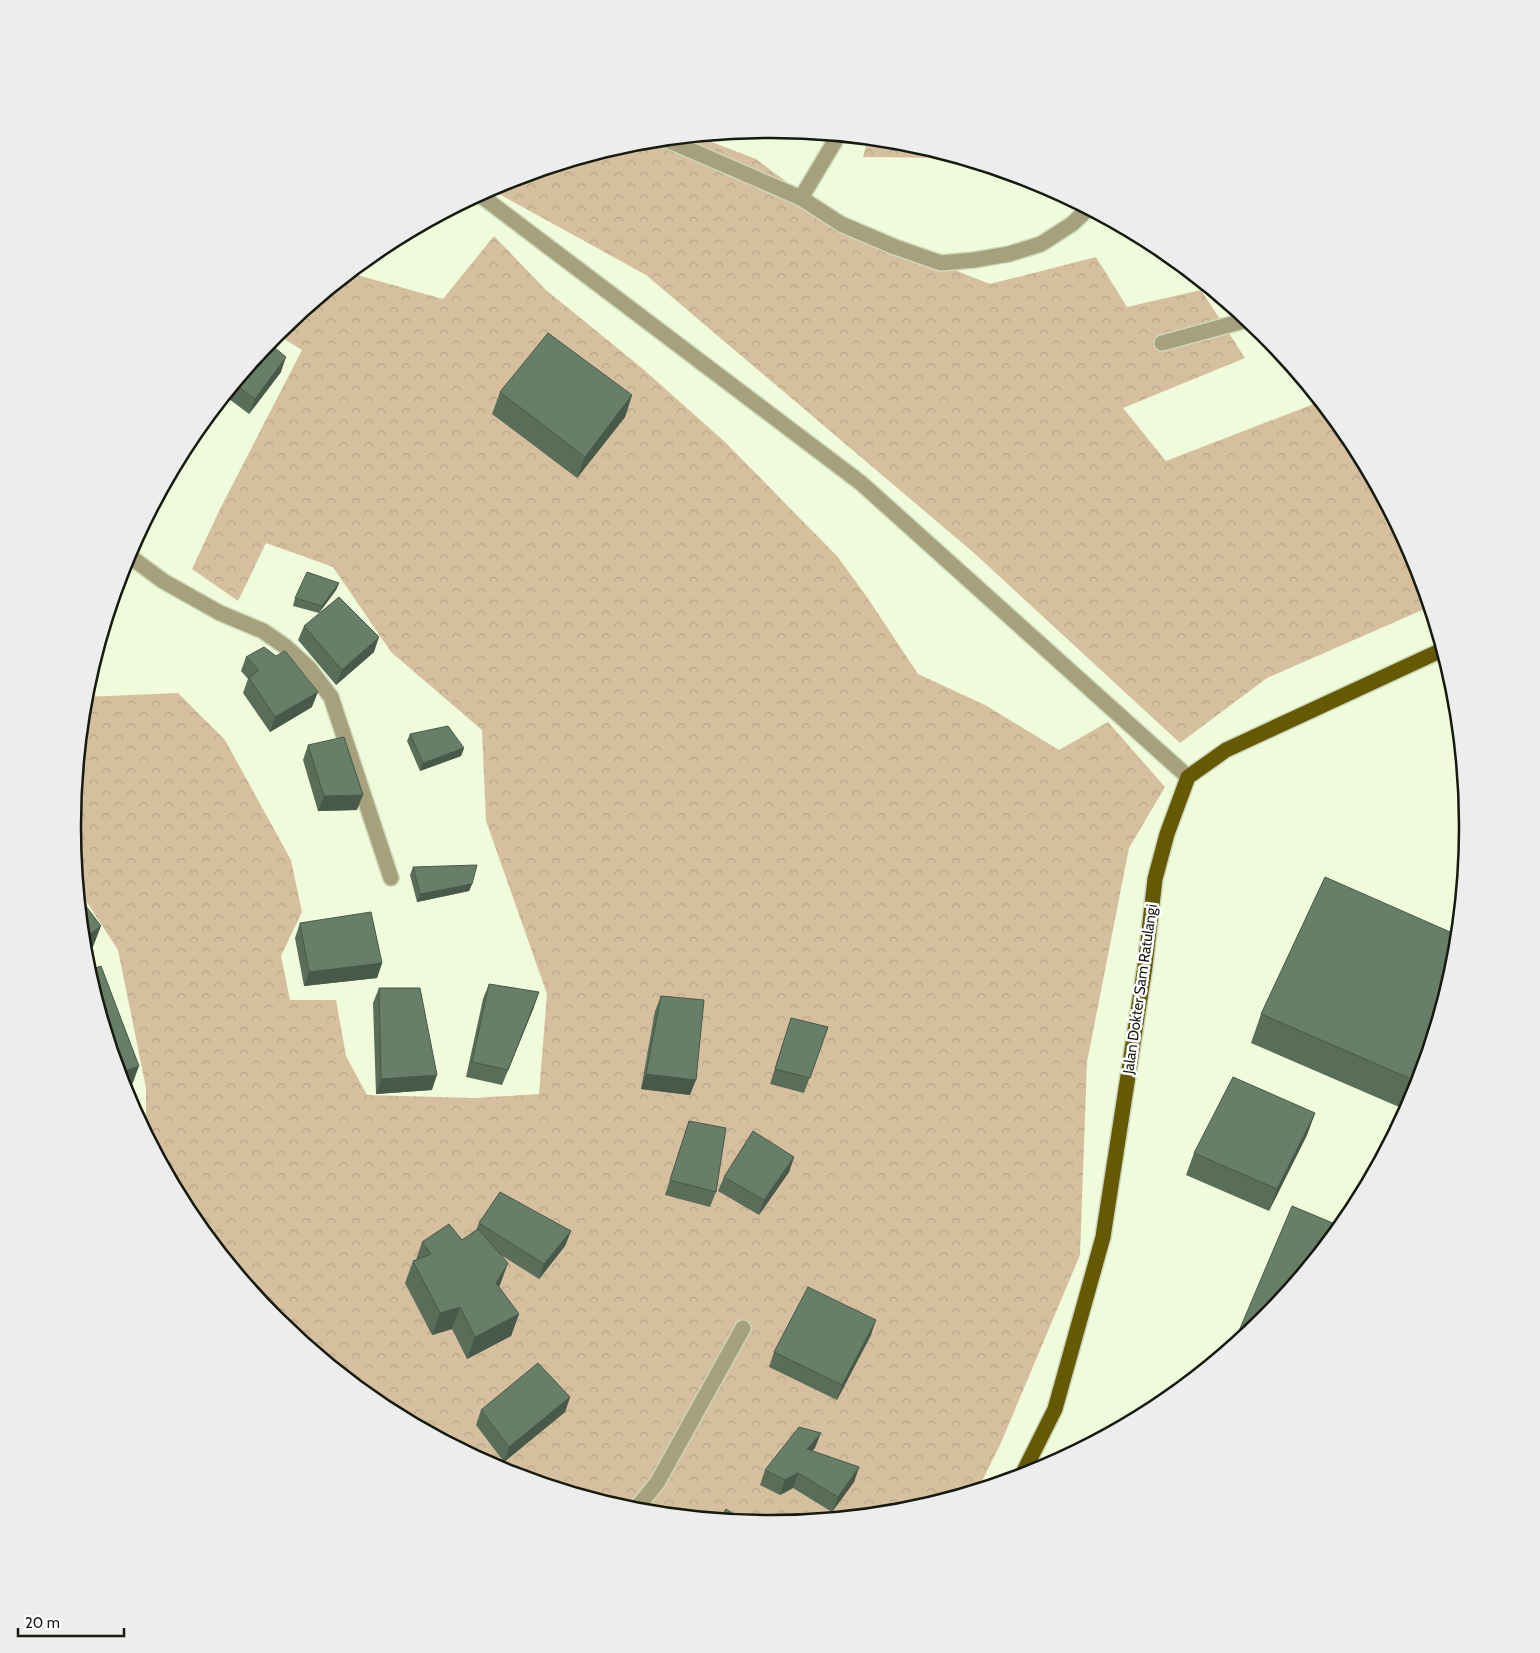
<svg xmlns="http://www.w3.org/2000/svg" width="1540" height="1653" font-family="Cabin,sans-serif">
  <style>
    .forest { fill: url(#forest-crowns) }
    .lines { fill: none; stroke-linecap: round; stroke-linejoin: round }
    .minor-casing { stroke: #cdd7ba; stroke-width: 18 }
    .major-casing { stroke: #cdd7ba; stroke-width: 18 }
    .minor { stroke: #a6a07c; stroke-width: 15 }
    .major { stroke: #655903; stroke-width: 15 }
    .wall { fill: #596d59 }
    .shaded-wall { fill: #485949 }
    .building { fill: #677f68; stroke: #485949 }
    .labels { text-anchor: middle; stroke-width: 5; stroke-linejoin: round; paint-order: stroke }
    .street-label { font-size: 15px; fill: #161a0f; stroke: #fff }
    .rim { fill: none; stroke: #161a0f; stroke-width: 2.5 }
  </style>
  <defs>
    <pattern id="forest-crowns" width="20" height="18" patternUnits="userSpaceOnUse" patternTransform="scale(1.25)"><rect width="20" height="18" fill="#d6bf9e"/><path d="M2 6a3 3 0 1 1 6 0M12 15a3 3 0 1 1 6 0" fill="none" stroke="#b7a487"/></pattern>
  </defs>
  <rect width="100%" height="100%" fill="#f0fbdb"/>
  <g class="forest">
    <path d="M696,136L756,159L848,228L990,284L1096,257L1127,307L1201,290L1245,358L1123,408L1166,461L1319,402L1350,439L1415,560L1429,607L1267,678L1180,743L974,553L646,275L490,189L503,182L634,142Z"/>
    <path d="M868,139L906,142L956,158L863,157Z"/>
    <path d="M494,236L546,290L643,369L725,442L837,556L867,597L918,674L985,705L1059,750L1108,722L1165,787L1129,848L1087,1062L1080,1255L1000,1445L978,1489L906,1511L770,1524L634,1511L503,1471L382,1406L277,1320L190,1214L146,1131V1088L118,950L79,890L73,826L85,697L178,693L225,740L291,860L302,912L281,956L290,1000H336L346,1056L367,1095L474,1098L539,1094L547,994L486,821L482,730L391,652L333,567L266,543L238,601L192,569L220,509L302,350L276,334L277,333L350,273L443,299Z"/>
  </g>
  <g class="lines">
    <g class="minor-casing">
      <g id="minor">
        <path d="M665,139L801,198L841,224L895,247L941,263L974,260L1009,254L1041,244L1072,224L1088,209"/>
        <path d="M480,195L861,483L1188,777"/>
        <path d="M801,198L838,136"/>
        <path d="M1162,343L1247,320"/>
        <path d="M128,555L163,581L220,613L263,631L286,647L309,668L331,697L391,878"/>
        <path d="M634,1511L657,1483L743,1328"/>
      </g>
    </g>
    <g class="major-casing">
      <path id="major" d="M1022,1475L1055,1409L1103,1237L1145,966L1155,879L1167,834L1188,777L1226,750L1442,650"/>
    </g>
    <use href="#minor" class="minor"/>
    <use href="#major" class="major"/>
  </g>
  <g class="wall">
    <path d="M269,343L281,372L249,414L225,396Z"/>
    <path d="M500,392L632,395L625,417L577,478L492,414Z"/>
    <path d="M339,583L336,590L319,613L293,606L295,598Z"/>
    <path d="M304,626L374,652L336,685L298,640Z"/>
    <path d="M246,657L312,707L270,732L243,693L248,679L241,671Z"/>
    <path d="M410,734L464,748L461,756L420,771L407,741Z"/>
    <path d="M308,745L357,810L318,811L303,760Z"/>
    <path d="M413,867L472,884L469,891L417,902L410,875Z"/>
    <path d="M300,923L382,963L377,978L304,986L295,938Z"/>
    <path d="M1454,963L1414,1094L1406,1110L1251,1043L1261,1014Z"/>
    <path d="M489,984L534,1007L502,1085L466,1077L483,999Z"/>
    <path d="M379,988L432,1090L376,1094L373,1003Z"/>
    <path d="M661,996L690,1095L641,1089L655,1011Z"/>
    <path d="M791,1018L828,1027L804,1093L770,1084Z"/>
    <path d="M1315,1113L1307,1135L1269,1211L1186,1175L1194,1153Z"/>
    <path d="M689,1121L716,1192L710,1207L665,1195Z"/>
    <path d="M794,1157L789,1172L759,1215L718,1191L724,1177Z"/>
    <path d="M479,1223L571,1231L565,1246L539,1279L501,1255L500,1285L499,1287L519,1314L511,1336L467,1359L452,1329L432,1335L405,1283L413,1261L416,1260L422,1242L462,1240L476,1230Z"/>
    <path d="M871,1335L837,1400L769,1367L774,1352Z"/>
    <path d="M570,1397L565,1412L504,1462L476,1425L481,1410Z"/>
    <path d="M815,1448L812,1451L859,1467L854,1482L832,1512L793,1488L780,1495L760,1485L765,1470Z"/>
  </g>
  <g class="shaded-wall">
    <path d="M286,357L281,372L249,414L255,399Z"/>
    <path d="M632,395L625,417L577,478L585,457Z"/>
    <path d="M339,583L336,590L319,613L322,606Z"/>
    <path d="M379,637L374,652L336,685L342,670Z"/>
    <path d="M318,692L312,707L270,732L275,717Z"/>
    <path d="M464,748L461,756L420,771L423,763Z"/>
    <path d="M363,795L357,810L318,811L324,796Z"/>
    <path d="M472,884L469,891L417,902L420,894Z"/>
    <path d="M101,926L93,947L85,953L84,938Z"/>
    <path d="M382,963L377,978L304,986L309,972Z"/>
    <path d="M539,992L534,1007L502,1085L508,1070Z"/>
    <path d="M139,1066L131,1088L125,1090L119,1073Z"/>
    <path d="M646,1074L696,1080L690,1095L641,1089Z"/>
    <path d="M437,1075L432,1090L376,1094L381,1079Z"/>
    <path d="M1315,1113L1307,1135L1269,1211L1277,1189Z"/>
    <path d="M794,1157L789,1172L759,1215L764,1200Z"/>
    <path d="M571,1231L565,1246L539,1279L544,1264Z"/>
    <path d="M508,1263L500,1285L488,1305L496,1283Z"/>
    <path d="M460,1307L452,1329L432,1335L440,1313Z"/>
    <path d="M519,1314L511,1336L467,1359L475,1337Z"/>
    <path d="M876,1320L871,1335L837,1400L842,1385Z"/>
    <path d="M570,1397L565,1412L504,1462L509,1447Z"/>
    <path d="M821,1433L815,1448L801,1464L807,1449Z"/>
    <path d="M859,1467L854,1482L832,1512L838,1497Z"/>
    <path d="M798,1473L793,1488L780,1495L785,1480Z"/>
  </g>
  <g class="building">
    <path d="M548,333L632,395L585,457L500,392Z"/>
    <path d="M269,343L286,357L255,399L235,384Z"/>
    <path d="M307,572L339,583L322,606L295,598Z"/>
    <path d="M339,597L379,637L342,670L304,626Z"/>
    <path d="M264,647L276,656L285,651L318,692L275,717L249,678L259,670L246,657Z"/>
    <path d="M448,726L464,748L423,763L410,734Z"/>
    <path d="M344,737L363,795L324,796L308,745Z"/>
    <path d="M477,865L472,884L420,894L413,867Z"/>
    <path d="M1325,877L1457,935L1454,963L1418,1082L1261,1014Z"/>
    <path d="M79,897L101,926L84,938Z"/>
    <path d="M371,912L382,963L309,972L300,923Z"/>
    <path d="M101,966L139,1066L119,1073L88,971Z"/>
    <path d="M489,984L539,992L508,1070L472,1062Z"/>
    <path d="M379,988H420L437,1075L381,1079Z"/>
    <path d="M661,996L704,1000L696,1080L646,1074Z"/>
    <path d="M791,1018L828,1027L810,1078L775,1069Z"/>
    <path d="M1233,1077L1315,1113L1277,1189L1194,1153Z"/>
    <path d="M689,1121L726,1128L716,1192L670,1180Z"/>
    <path d="M753,1131L794,1157L764,1200L724,1177Z"/>
    <path d="M500,1192L571,1231L544,1264L479,1223Z"/>
    <path d="M1292,1206L1340,1226L1263,1320L1233,1345Z"/>
    <path d="M449,1224L462,1240L478,1229L508,1263L496,1283L519,1314L475,1337L460,1307L440,1313L413,1261L431,1254L422,1242Z"/>
    <path d="M808,1287L876,1320L842,1385L774,1352Z"/>
    <path d="M538,1363L570,1397L509,1447L481,1410Z"/>
    <path d="M799,1427L821,1433L807,1449L859,1467L838,1497L798,1473L785,1480L765,1470Z"/>
    <path d="M726,1509L745,1522L719,1519Z"/>
  </g>
  <g class="labels">
    <g class="street-label">
      <text transform="translate(1140 989) rotate(-82)" y="5">Jalan Dokter Sam Ratulangi</text>
    </g>
  </g>
  <path d="M0 0H1540V1653H0ZM769 138H771A688 688 0 0 1 1459 826V827A688 688 0 0 1 771 1515H769A688 688 0 0 1 81 827V826A688 688 0 0 1 769 138Z" fill="#ecedec" fill-rule="evenodd"/>
  <path class="rim" d="M769 138H771A688 688 0 0 1 1459 826V827A688 688 0 0 1 771 1515H769A688 688 0 0 1 81 827V826A688 688 0 0 1 769 138Z"/>
  <path d="M18 1628v8h106v-8" fill="none" stroke="#161a0f" stroke-width="2.5"/>
  <text x="25" y="1628" font-size="15" fill="#161a0f" stroke="#ffffff" stroke-width="4" paint-order="stroke">20 m</text>
</svg>
